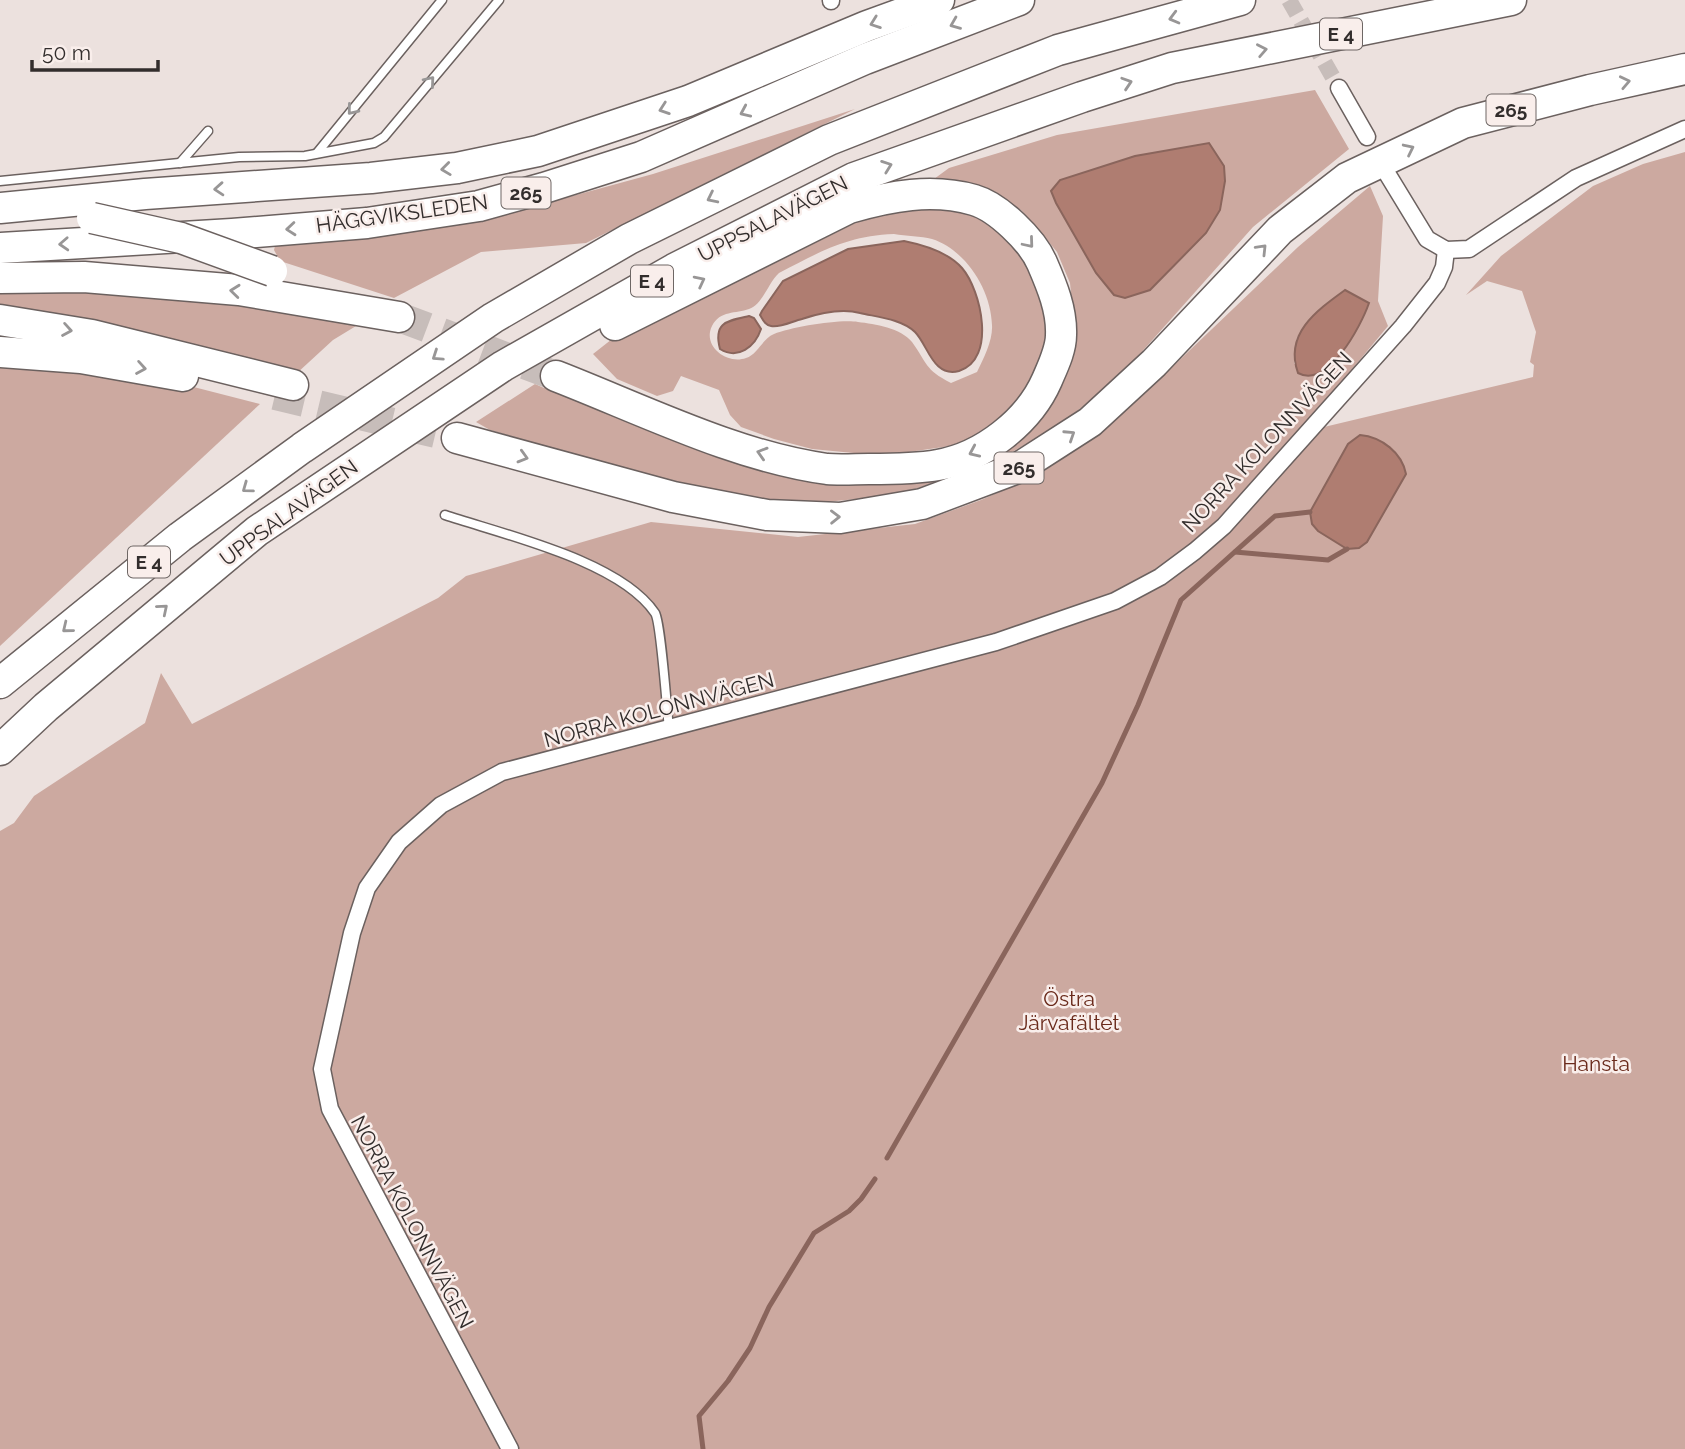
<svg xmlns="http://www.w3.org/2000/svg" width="1685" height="1449" font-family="Raleway,sans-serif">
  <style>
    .green { fill: #cca9a0; fill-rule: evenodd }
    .water { fill: #af7d71; stroke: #8a655c; stroke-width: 2 }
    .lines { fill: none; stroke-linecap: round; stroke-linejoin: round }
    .stream { stroke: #8a655c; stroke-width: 5 }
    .street-tunnel { stroke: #c7bdba; stroke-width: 16; stroke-dasharray: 16 8; stroke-linecap: butt }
    .highway-tunnel { stroke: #c7bdba; stroke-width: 30; stroke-dasharray: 30 15; stroke-linecap: butt }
    .lane-casing { stroke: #6b615f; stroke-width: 11 }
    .street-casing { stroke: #6b615f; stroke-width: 19 }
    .highway-casing { stroke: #6b615f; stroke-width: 33 }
    .lane { stroke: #fff; stroke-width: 8 }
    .street { stroke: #fff; stroke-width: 16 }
    .highway { stroke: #fff; stroke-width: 30 }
    .highway-bridge-casing { stroke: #6b615f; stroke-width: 33; stroke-linecap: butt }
    .highway-bridge { stroke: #fff; stroke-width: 30 }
    .oneway { stroke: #989696 }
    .labels { text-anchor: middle; stroke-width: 5; stroke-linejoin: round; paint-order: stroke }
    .shield { fill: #f9eeeb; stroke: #6e6765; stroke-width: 2 }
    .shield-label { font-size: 19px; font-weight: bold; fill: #322d2c }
    .street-label { font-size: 21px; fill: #322d2c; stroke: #f9eeeb }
    .park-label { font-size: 21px; fill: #6a2a1b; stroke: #f9eeeb }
  </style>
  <rect width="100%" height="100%" fill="#ece1de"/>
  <g class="green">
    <path d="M1315,90L1349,149L1253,227L1139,355L1099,394L1055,428L1003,457L918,488L889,496L825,502L762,499L674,483L490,430L476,422L535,384L544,388L547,386L758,463H972L1075,332L1070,283L1057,252L1039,230L1021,210L981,189L934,179L949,168L1057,135ZM1208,143L1224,166L1220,210L1206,233L1151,290L1125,298L1114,295L1096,273L1056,203L1051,191L1060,180L1135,156Z"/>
    <path d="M855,109L586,243L481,252L394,298L280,261L274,250L276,242L283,237L532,207L653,174Z"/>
    <path d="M1685,152V1449H0V831L14,823L34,796L145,723L161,673L192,724L438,598L466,576L651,522L798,537L915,524L981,500L1040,474L1095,436L1146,392L1298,247L1370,186L1383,216L1378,301L1388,326L1299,433L1533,377L1534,365L1530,362L1536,332L1522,291L1487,281L1466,295L1501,256L1593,186L1643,164ZM1368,303L1363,318L1337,358L1294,364L1297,337Z"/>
    <path d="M909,205L955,207L1006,229L1047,301L1049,342L1026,395L986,432L950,446L902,453L864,454L812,449L774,439L741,427L730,415L719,390L681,376L673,391L657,396L617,379L593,354L621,332L858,215ZM894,234C906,236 921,236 932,239C966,250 991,290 992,325C993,340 984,358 977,372L951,383C924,369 928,364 912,342C901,328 875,324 858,322C839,319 792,327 774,334C762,339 758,354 746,358C727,365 702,346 712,326C720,310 736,314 749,309C763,304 768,283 779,273C820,252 846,236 894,234Z"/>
    <path d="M0,288L193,293L356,326L333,340L296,374L0,306Z"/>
    <path d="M0,360L182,384L260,404L0,646Z"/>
  </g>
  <g class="water">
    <path d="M1209,143L1224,166L1225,181L1220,210L1206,233L1150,290L1125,298L1114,295L1096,273L1056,203L1051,191L1060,180L1135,156Z"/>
    <path d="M904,241C924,245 948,252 962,268C981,290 997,359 959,371C933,378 928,345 915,332C902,319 877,317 860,313C841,308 820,313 802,319C793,321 780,328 771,326C765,325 763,320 760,315L762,311L783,281L848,249Z"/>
    <path d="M1345,290L1369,303C1361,326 1328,389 1298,373C1284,334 1316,311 1345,290Z"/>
    <path d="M749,316L754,318L761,329C755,347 738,360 720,349C713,322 727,321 749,316Z"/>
    <path d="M1360,435C1382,437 1402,453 1406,474L1367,542L1359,548L1347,549L1318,531L1312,524L1310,512L1348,444Z"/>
  </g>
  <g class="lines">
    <g class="stream">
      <path d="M1235,552L1328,560L1347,549"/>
      <path d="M887,1158L1102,783L1138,705L1181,600L1275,516L1310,512"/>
      <path d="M703,1449L699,1416L728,1381L750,1348L769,1307L814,1233L849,1211L861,1199L875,1179"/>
    </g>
    <path class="street-tunnel" d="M1289,0L1339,88"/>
    <g class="highway-tunnel">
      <path d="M399,317L556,376"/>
      <path d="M275,395L457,438"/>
    </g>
    <g class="lane-casing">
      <g id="lane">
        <path d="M317,153L442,0"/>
        <path d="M180,163L208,131"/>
        <path d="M0,181L239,157L305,156L374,143L384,137L499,0"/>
        <path d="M445,515C505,535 620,561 655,613C661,622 667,712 669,729"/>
      </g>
    </g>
    <g class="street-casing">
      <g id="street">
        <path d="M831,1V0"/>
        <path d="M1339,88L1367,137"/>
        <path d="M1388,175L1427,239L1446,250L1469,249L1576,178L1685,129"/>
        <path d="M510,1449L330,1109L322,1069L324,1060L352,933L367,888L399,842L441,805L502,772L996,642L1115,601L1160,577L1195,551L1224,526L1403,326L1437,283L1444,267L1446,250"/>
      </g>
    </g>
    <g class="highway-casing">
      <g id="highway">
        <path d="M0,208L145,194L371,178L457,168L538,151L688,101L867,26L939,0"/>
        <path d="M0,248L232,234L367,223L479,206L544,188L641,157L865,59L1019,0"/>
        <path d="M0,278L84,277L239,290L399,317"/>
        <path d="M0,320L92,335L293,385"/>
        <path d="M0,352L81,358L183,376"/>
        <path d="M556,376C641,409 737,457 827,469C841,470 856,469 869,469C892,469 916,469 938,465C984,457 1029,421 1047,380C1053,366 1061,350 1061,335C1062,310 1052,286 1042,263C1032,240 998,207 974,200C932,188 890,196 849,208L615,325"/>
        <path d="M457,438L673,497L767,515L840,518L922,504L1020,467L1090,422L1154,363L1280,230L1347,178L1463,123L1590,90L1685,69"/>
        <path d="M0,683L180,537L302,448L493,318L629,239L829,140L1058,50L1240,0"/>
        <path d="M0,750L46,707L257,531L503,366L674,269L854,178L1082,97L1172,68L1511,0"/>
      </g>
    </g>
    <use href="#lane" class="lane"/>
    <use href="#street" class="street"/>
    <use href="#highway" class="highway"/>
    <g class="highway-bridge-casing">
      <path id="highway-bridge" d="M92,218L181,238L272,271"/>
    </g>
    <use href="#highway-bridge" class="highway-bridge"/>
  </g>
  <defs><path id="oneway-chevron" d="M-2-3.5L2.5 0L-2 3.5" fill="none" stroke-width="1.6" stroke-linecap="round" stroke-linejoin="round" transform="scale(1.75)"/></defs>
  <g class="oneway">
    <use href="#oneway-chevron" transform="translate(1174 18) rotate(165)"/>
    <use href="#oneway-chevron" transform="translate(875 23) rotate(160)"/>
    <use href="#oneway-chevron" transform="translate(955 24) rotate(158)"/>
    <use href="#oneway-chevron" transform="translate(1262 50) rotate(-11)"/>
    <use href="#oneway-chevron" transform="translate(430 81) rotate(-50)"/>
    <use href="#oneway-chevron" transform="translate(1625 82) rotate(-12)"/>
    <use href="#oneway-chevron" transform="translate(1127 83) rotate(-18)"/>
    <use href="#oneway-chevron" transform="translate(664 109) rotate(161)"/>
    <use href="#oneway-chevron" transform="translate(352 110) rotate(129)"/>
    <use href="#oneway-chevron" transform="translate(745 112) rotate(156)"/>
    <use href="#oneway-chevron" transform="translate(1409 149) rotate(-26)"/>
    <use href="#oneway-chevron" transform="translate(887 166) rotate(-20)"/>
    <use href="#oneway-chevron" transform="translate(446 169) rotate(173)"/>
    <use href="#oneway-chevron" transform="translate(219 189) rotate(176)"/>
    <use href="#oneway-chevron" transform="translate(712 198) rotate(154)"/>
    <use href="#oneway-chevron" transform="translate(291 229) rotate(175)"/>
    <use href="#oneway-chevron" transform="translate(1029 243) rotate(50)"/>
    <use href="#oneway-chevron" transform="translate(64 244) rotate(177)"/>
    <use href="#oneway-chevron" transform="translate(1262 249) rotate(-46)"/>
    <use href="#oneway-chevron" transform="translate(700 281) rotate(-27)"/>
    <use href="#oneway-chevron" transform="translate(235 291) rotate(-174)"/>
    <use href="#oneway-chevron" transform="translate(67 330) rotate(10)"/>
    <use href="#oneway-chevron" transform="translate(437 356) rotate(146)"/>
    <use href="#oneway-chevron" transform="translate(141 368) rotate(10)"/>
    <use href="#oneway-chevron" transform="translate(1070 435) rotate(-33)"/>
    <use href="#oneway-chevron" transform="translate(974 452) rotate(156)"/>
    <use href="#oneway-chevron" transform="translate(762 453) rotate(-163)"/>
    <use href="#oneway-chevron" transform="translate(523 457) rotate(16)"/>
    <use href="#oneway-chevron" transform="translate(247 488) rotate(144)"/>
    <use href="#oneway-chevron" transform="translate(835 517) rotate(-1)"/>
    <use href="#oneway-chevron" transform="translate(163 609) rotate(-40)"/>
    <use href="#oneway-chevron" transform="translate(67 628) rotate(141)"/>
  </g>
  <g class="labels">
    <g class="shield">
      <rect x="1320" y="18.5" width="42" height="31" rx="5"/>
      <rect x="1486.5" y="94.5" width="49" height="31" rx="5"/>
      <rect x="501.5" y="177.5" width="49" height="31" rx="5"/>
      <rect x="631" y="265.5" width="42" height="31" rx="5"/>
      <rect x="994.5" y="452.5" width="49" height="31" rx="5"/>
      <rect x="128" y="546.5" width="42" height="31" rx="5"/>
    </g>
    <g class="shield-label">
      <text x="1341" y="41">E 4</text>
      <text x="1511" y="117">265</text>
      <text x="526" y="200">265</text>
      <text x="652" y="288">E 4</text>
      <text x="1019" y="475">265</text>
      <text x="149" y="569">E 4</text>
    </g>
    <g class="street-label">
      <text transform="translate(402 214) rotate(-8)" y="7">HÄGGVIKSLEDEN</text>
      <text transform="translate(773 219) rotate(-27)" y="7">UPPSALAVÄGEN</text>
      <text transform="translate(1267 442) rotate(-47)" y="7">NORRA KOLONNVÄGEN</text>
      <text transform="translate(289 513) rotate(-36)" y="7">UPPSALAVÄGEN</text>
      <text transform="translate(659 710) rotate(-15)" y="7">NORRA KOLONNVÄGEN</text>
      <text transform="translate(412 1222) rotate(62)" y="7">NORRA KOLONNVÄGEN</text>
    </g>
    <g class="park-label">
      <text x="1069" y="1006">Östra<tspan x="1069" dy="24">Järvafältet</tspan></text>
      <text x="1596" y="1071">Hansta</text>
    </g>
  </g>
  <path d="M32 60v10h126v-10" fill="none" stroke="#322d2c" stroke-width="3.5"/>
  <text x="42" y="60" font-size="21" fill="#322d2c" stroke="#f9eeeb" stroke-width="5" paint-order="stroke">50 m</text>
</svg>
